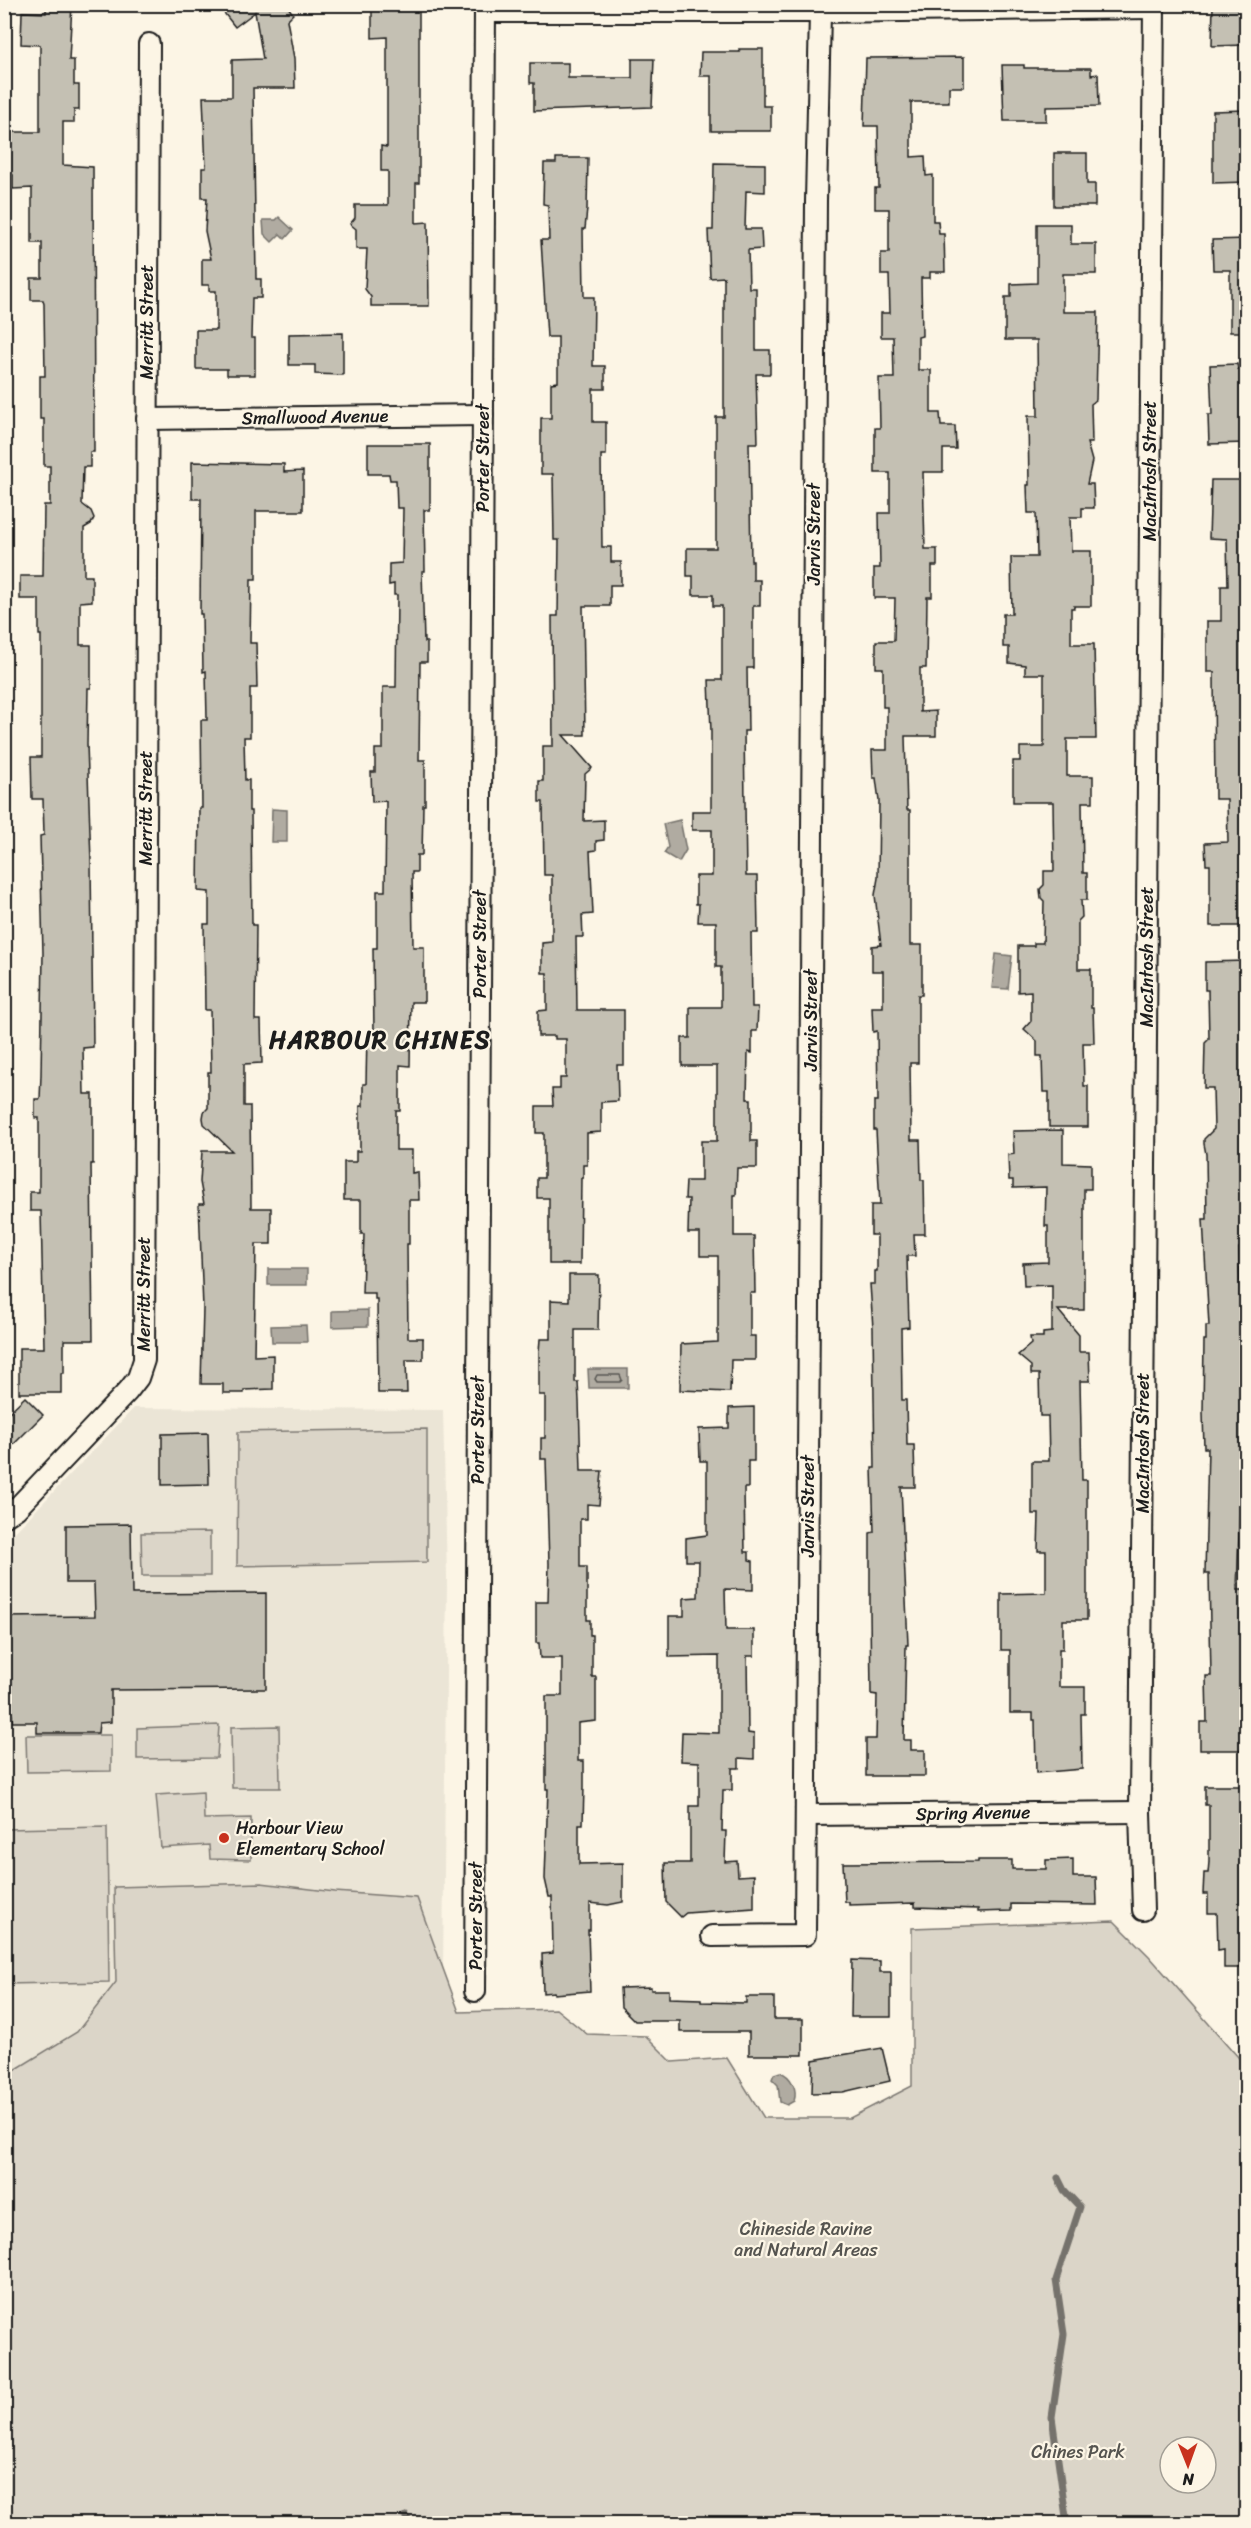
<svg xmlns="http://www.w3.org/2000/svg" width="1251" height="2528" font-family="Sriracha,sans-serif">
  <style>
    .built { fill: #ebe5d6 }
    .green { fill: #dbd5c8; stroke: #7c7872; stroke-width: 1.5; fill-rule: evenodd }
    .water { fill: #b0aba1; stroke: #75726c; stroke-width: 1.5 }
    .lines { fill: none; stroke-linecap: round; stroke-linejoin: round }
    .shore { stroke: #575551; stroke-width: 1.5 }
    .stream { stroke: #75726c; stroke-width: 7 }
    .building { fill: #c4c0b3; stroke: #1c1c1c; stroke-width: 1.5 }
    .minor-casing { stroke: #1c1c1c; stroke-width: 24 }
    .minor { stroke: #fcf5e5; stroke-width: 20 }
    .poi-dot { fill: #c8321e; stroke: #fcf5e5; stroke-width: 2 }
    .labels { text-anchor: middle; stroke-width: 4.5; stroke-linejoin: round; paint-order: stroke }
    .street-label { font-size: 18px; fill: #1c1c1c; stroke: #fcf5e5 }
    .poi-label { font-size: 18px; fill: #1c1c1c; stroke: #fcf5e5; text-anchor: start }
    .park-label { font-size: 18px; fill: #555450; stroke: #fcf5e5 }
    .district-label { font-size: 24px; font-weight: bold; letter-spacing: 1.5px; fill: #1c1c1c; stroke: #fcf5e5 }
  </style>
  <rect width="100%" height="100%" fill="#fcf5e5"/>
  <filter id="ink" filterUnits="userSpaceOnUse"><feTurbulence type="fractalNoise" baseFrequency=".0167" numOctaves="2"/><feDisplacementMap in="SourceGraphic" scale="12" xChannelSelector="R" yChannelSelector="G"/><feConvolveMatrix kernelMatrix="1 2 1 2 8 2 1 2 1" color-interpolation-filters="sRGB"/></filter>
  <g filter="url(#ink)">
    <path class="built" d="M134,1408L443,1410L447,1577L442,2071L5,2094V1537L13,1534Z"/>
    <g class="green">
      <path d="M427,1429V1562L237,1566L238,1432Z"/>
      <path d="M210,1532V1576H142L141,1533Z"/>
      <path d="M219,1725L217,1758L137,1759V1728Z"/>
      <path d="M279,1726L280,1788H232L231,1727Z"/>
      <path d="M26,1735H111V1771L27,1772Z"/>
      <path d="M203,1792L204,1819L251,1818V1860L210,1859L209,1845L161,1848L156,1795Z"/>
      <path d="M107,1827L109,1982L5,1984V1829Z"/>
      <path d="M261,1883L335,1892L417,1898L459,2012L556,2009L587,2034L646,2036L672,2062L727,2058L764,2118H850L912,2086V1928L1114,1921L1149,1956L1246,2066V2523H5V2076L77,2032L116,1982L114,1887ZM1170,2447H1206V2483H1170Z"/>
    </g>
    <g class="water">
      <path d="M279,217L293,230L285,239L280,234L272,242L264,234L263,220H276Z"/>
      <path d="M272,809L287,810V842H271Z"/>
      <path d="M680,820L686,850L679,862L664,853L668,847L663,824Z"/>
      <path d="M996,954L1012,956L1008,989L992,988Z"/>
      <rect x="268" y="1269" width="39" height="16"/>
      <path d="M368,1310V1326L332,1327V1311Z"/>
      <path d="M306,1325L307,1342H272L271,1326Z"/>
      <path d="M588,1369H628V1388H589Z"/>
      <path d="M780,2072C791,2076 798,2089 794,2101L787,2105L780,2102L778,2085L772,2079L774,2074Z"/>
    </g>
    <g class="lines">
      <path class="shore" d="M597,1375H620L622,1380L620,1382H597L595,1379Z"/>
      <g class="stream">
        <path d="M1058,2178L1064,2190L1080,2207L1056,2280L1064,2334L1052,2417L1067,2524"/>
        <path d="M406,2516L411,2524"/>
      </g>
    </g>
    <g class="building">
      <path d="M46,4H72L69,60H74V85H79V110H74V122H63V165L93,167L94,452H90V467H83L82,504L91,511L94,518L91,524L84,528V576H92V601L80,602V645H91V688H88L87,744L91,862L93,1047L83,1048L84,1094H93V1164H91L93,1340H64V1373H61V1393H19V1348H44L41,1211H30V1192H39V1118H35V1099H40L41,1075L43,953L40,836L44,835L43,799H32L31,757H41V635H39V599H20V576H43L44,505H50V466H44V419H40V376H45L44,304L43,300H31V278H42V243H32V188L13,189V175H10L9,158L4,159V135H12V132H40V45L21,44L22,12L46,13Z"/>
      <path d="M217,4H286L293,14L287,20L294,58L295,88H253L256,279H261V298H252L251,338H255V375H227V369H196V330H216V291H209V285H202V259H211L205,231L207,198H202V168H206L203,97H232V60L263,59L255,12L235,27Z"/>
      <path d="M372,4H419V183H416V223L428,222L429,306H371V297L365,289L367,249H356V229L350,224L355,218V205H388V171H381V146L387,147V37L372,38Z"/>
      <path d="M1213,4H1246V45L1212,46Z"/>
      <path d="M739,49H763V106H771V131H711V76H700L701,52H740Z"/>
      <path d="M964,57V87H949V102H911V157L925,156L926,176L933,175V221H938L939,234H944L945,272H930V278H921L922,336L918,337V370H931V413H940L941,426H955L956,449H943V472H923L925,549H937V566H932V597H927L926,668H920V712L936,711V736H905L907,810H910V945H922V995H918V1063H910L911,1140H920L921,1180H924L925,1234H914L915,1256H907L909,1327L901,1328L902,1400H906L907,1445H914L915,1487H901L908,1645H906L904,1740H911V1750H925V1776H866V1739H876L877,1695L871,1694L870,1611V1533L874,1532L872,1468H875L873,1328L870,1284H875V1271H877V1235H871V1205H880L876,1130H874V1101H878L877,1031L873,1032L872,1007H883V971H872V946L881,945L875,895L878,878L879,801L876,778H873L872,750H887V707H883V668H876V641H894L895,598H874V568H880L879,513H890V473H875V428H880L879,378H894L893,337H881V313H890L889,275H881V253H889V209H875V188H879L878,126H864L866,58Z"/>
      <path d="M632,59H654L652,107L534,111V83H530V63H568V78H632Z"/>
      <path d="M1002,65H1024V68H1091V75L1098,74L1099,106L1046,107V121H1004Z"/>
      <path d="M1246,110V182L1213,183V111Z"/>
      <path d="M1054,153H1087V184H1095V206H1054Z"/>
      <path d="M556,158H588L587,209L585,229H583L584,297H594L593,366H605V389H593V422H606V455H601L602,547H611V562H621V585H610V606H583L585,735H563L592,768L585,774L584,821L604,820V840L596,841V850L590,851L593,914L582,915L583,937H576L577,1010H624V1065H617L618,1101L601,1102V1132L587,1133V1165H583V1178H581L580,1264H549V1198H537V1178H544V1133H536V1106H553L552,1089H560V1078H566V1039H555V1036H538V1011L547,1010V973H542V943L552,942V875H544L543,802H539V781H543V746H553L552,616H558L559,540H554L553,474H541V418H551V383L558,382V337H547L541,240H549L548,205L543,204L544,163H556Z"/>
      <path d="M714,163L765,164V192L746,191L745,229H761L762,249L748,250L749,288H756V350H770V374H756L758,443H749L751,561H753V580H760V606H753V668H747L748,731H744L746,876H757L758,933H751L752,1007H758L757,1031H752V1053L748,1052L747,1099H751V1141H757V1168H737L736,1195H734V1236H754L755,1293H750V1336H755V1360H731L730,1392L680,1390L681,1344L718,1342V1256H700V1233H688L689,1199H685L686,1181H701V1141H717V1066H682V1038H690V1007H721V967H716V922H698L699,904H696V876H712V830H692V811H711V732L709,680H722V606H713V595H693V576H687V548H716V417H724V277L710,278L708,230H713Z"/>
      <path d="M1037,224H1071V244H1096V274H1063V312H1098L1096,400L1091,404L1092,443H1087L1092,461L1087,484H1093L1094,508H1082V517H1070L1071,551H1091V606H1074V608H1071V644H1094L1096,739H1067V776H1093V802H1082L1083,873H1087V900H1081L1082,917L1078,921V969H1091V1008H1093L1094,1043H1083L1084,1086H1088V1127H1049V1092H1043L1042,1056H1037V1041L1024,1029L1031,1021V991L1018,992V946H1034V943H1043L1044,901L1041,898L1040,889L1044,885V871H1054L1053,802H1013V761H1020V747H1044V674H1025V665L1009,663V647H1003V614H1012L1011,557H1037L1036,513H1028L1027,485H1029L1028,416H1038L1037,340H1005V297H1011V284L1037,283Z"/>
      <path d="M1246,239V332H1230V270H1213L1212,240Z"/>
      <path d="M343,333V375L315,374V365H289V334Z"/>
      <path d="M1237,364L1238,369H1246V443L1209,444L1208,415H1212L1210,365Z"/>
      <path d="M368,444H430V510H424L425,571H422L424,642H427V662H420L419,760H425V805H423L422,855H417V872H412L413,947H424V1002H411L410,1066L400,1065V1111H396V1150H412V1173L418,1172L419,1200H409V1244H407L408,1338H423V1360H406L407,1393H378L377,1299H375V1293H362L364,1234H361V1200H344V1162H356V1151H360V1106H363V1084H366L367,1034H374L373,948H377V891H385L386,801L372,802L371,772H375V749H383V687H396L397,595H394V584L389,585V564L402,563L403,508H397L396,480H390L389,474H368Z"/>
      <path d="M192,462L284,464V472L303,471V511H256V579H251L250,643H256L257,688H250V737H244L245,780H249V811H251L252,925H256L255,1020H261L262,1063L244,1064V1106H250L251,1208H271V1244H256L254,1356L273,1355V1389L244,1390V1393H223V1384H201L203,1308L199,1204H204L200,1182L202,1151H232L204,1124L203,1118L204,1112L208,1108V1072H211L210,1010H205L204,924H209V892L198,891L199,808H202L201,720H207L206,671L203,672L202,614H200L201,499H192Z"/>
      <path d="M1211,480H1246V737H1244V809H1246V926H1210V865H1206L1205,843L1228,842L1227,799H1215L1214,672H1207V621H1221V586H1228L1227,539L1209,538Z"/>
      <path d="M1246,961V1248H1239L1241,1331H1246V1450H1242L1237,1590H1244L1246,1750H1200V1722H1207L1206,1676H1211L1209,1574H1205L1208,1448H1204L1203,1413L1204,1340H1206V1326H1209L1203,1219H1207L1206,1154L1204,1144V1139L1214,1129L1213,1088H1204L1205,1043L1209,1039L1208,990H1205V962Z"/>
      <path d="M1063,1130V1163L1091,1164V1189H1084V1310H1058L1079,1335V1352H1089L1090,1381H1080L1082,1480H1087V1620H1063V1649H1059V1687H1085V1714H1081L1082,1769L1036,1773L1035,1720H1033V1713H1010V1650H1001V1594L1046,1593V1551H1038L1039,1514H1032V1461H1049L1048,1416H1040L1039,1374H1031V1366L1018,1355L1031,1344L1030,1337H1043V1333L1052,1332V1285L1024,1286L1023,1263L1048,1262V1226H1045L1046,1187L1013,1188V1180H1009L1008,1155L1014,1154L1013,1131Z"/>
      <path d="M569,1275H599L598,1330H575V1382H578L579,1401L581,1471H602L599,1505L587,1504V1519H580V1567H587V1620H590V1635H592V1677H596V1721L578,1723V1761H584V1787L583,1824H579V1864L623,1863V1902L608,1905L590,1903V1930H588L590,1991L554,1994V1992L543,1993L542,1954L553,1953L552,1897H549L545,1879L548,1789H546V1696H562V1658H540L539,1643H536V1602H548L549,1564L546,1459H541V1438H545V1395H539V1352L540,1339H551V1300L569,1301Z"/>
      <path d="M25,1397L43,1415L4,1454V1417Z"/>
      <path d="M754,1407V1461H748V1488H744L745,1552H749V1560L753,1561V1590L725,1589L726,1630H754V1656H747L748,1733L754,1734V1759L739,1758V1768H732V1790H723L722,1831H726L725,1862L737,1861L738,1876L754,1875V1908L686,1913L681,1917L666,1902L665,1863H690V1806H699V1762L681,1761L682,1732L719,1733V1656L669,1657V1616H684V1598L698,1597L699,1561H686V1538L707,1535V1461H700L699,1429L729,1428V1408Z"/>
      <path d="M208,1433L209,1484L162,1485V1434Z"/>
      <path d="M131,1524L132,1594L266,1593V1689L111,1690V1722L99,1723L98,1733H37V1722H12V1715H4V1617L95,1616L94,1583H66V1525Z"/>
      <path d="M1205,1786H1245L1246,1968H1224V1949L1218,1950L1217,1913H1208V1894H1203L1204,1873H1208L1209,1862V1805H1205Z"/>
      <path d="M1073,1859V1877H1096L1097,1905L1011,1904V1911L978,1912V1909L915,1907V1903L849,1905V1902H845L843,1863L978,1862V1860H1012V1869H1046V1860Z"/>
      <path d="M852,1960L880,1961V1972H891V2017H851Z"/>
      <path d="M651,1987V1990H669V1998L701,1999V2002L746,2003V1997H774V2019H803V2055H749V2032H680V2021H635L621,2007L620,1988Z"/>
      <path d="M882,2048L890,2081L843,2092L812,2093L813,2060Z"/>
    </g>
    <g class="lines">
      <g class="minor-casing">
        <g id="minor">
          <path d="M485,12H820L1154,8"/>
          <path d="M147,419L483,415"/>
          <path d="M4,1517L16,1509L128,1391L138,1378L144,1360L149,44"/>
          <path d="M807,1815L1140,1812"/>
          <path d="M1143,1910L1140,1812L1154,4"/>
          <path d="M712,1936L805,1935L816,201L820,12"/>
          <path d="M475,1991L485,4"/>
        </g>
      </g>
      <use href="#minor" class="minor"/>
    </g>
  </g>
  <circle class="poi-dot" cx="224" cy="1838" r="6"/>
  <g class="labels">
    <g class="street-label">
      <text transform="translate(147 322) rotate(-90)" y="6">Merritt Street</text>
      <text transform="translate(315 417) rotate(-1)" y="6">Smallwood Avenue</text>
      <text transform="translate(483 458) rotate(-90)" y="6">Porter Street</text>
      <text transform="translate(1150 471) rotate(-90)" y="6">MacIntosh Street</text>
      <text transform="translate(814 534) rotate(-90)" y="6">Jarvis Street</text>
      <text transform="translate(146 808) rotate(-90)" y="6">Merritt Street</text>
      <text transform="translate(480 944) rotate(-90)" y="6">Porter Street</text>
      <text transform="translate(1147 957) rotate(-90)" y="6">MacIntosh Street</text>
      <text transform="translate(811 1020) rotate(-90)" y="6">Jarvis Street</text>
      <text transform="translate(144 1294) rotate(-90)" y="6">Merritt Street</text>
      <text transform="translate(478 1430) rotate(-90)" y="6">Porter Street</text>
      <text transform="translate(1143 1443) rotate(-90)" y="6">MacIntosh Street</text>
      <text transform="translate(808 1506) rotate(-90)" y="6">Jarvis Street</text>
      <text transform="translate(973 1813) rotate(-1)" y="6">Spring Avenue</text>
      <text transform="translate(476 1916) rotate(-90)" y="6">Porter Street</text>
    </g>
    <g class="poi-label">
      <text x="236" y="1834">Harbour View<tspan x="236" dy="21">Elementary School</tspan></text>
    </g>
    <g class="park-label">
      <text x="806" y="2235">Chineside Ravine<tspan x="806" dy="21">and Natural Areas</tspan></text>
      <text x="1078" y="2458">Chines Park</text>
    </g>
    <g class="district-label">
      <text x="380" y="1048">HARBOUR CHINES</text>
    </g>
  </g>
  <rect width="1251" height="2528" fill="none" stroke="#fcf5e5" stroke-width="24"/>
  <rect x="12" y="12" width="1227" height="2504" fill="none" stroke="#1c1c1c" stroke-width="2" filter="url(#ink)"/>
  <g transform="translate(1188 2465) rotate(179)"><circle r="28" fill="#fcf5e5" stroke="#a29e95" stroke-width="1.5"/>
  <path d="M0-4.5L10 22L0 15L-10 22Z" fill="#c8321e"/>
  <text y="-9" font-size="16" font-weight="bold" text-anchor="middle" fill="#1c1c1c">N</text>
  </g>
</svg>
